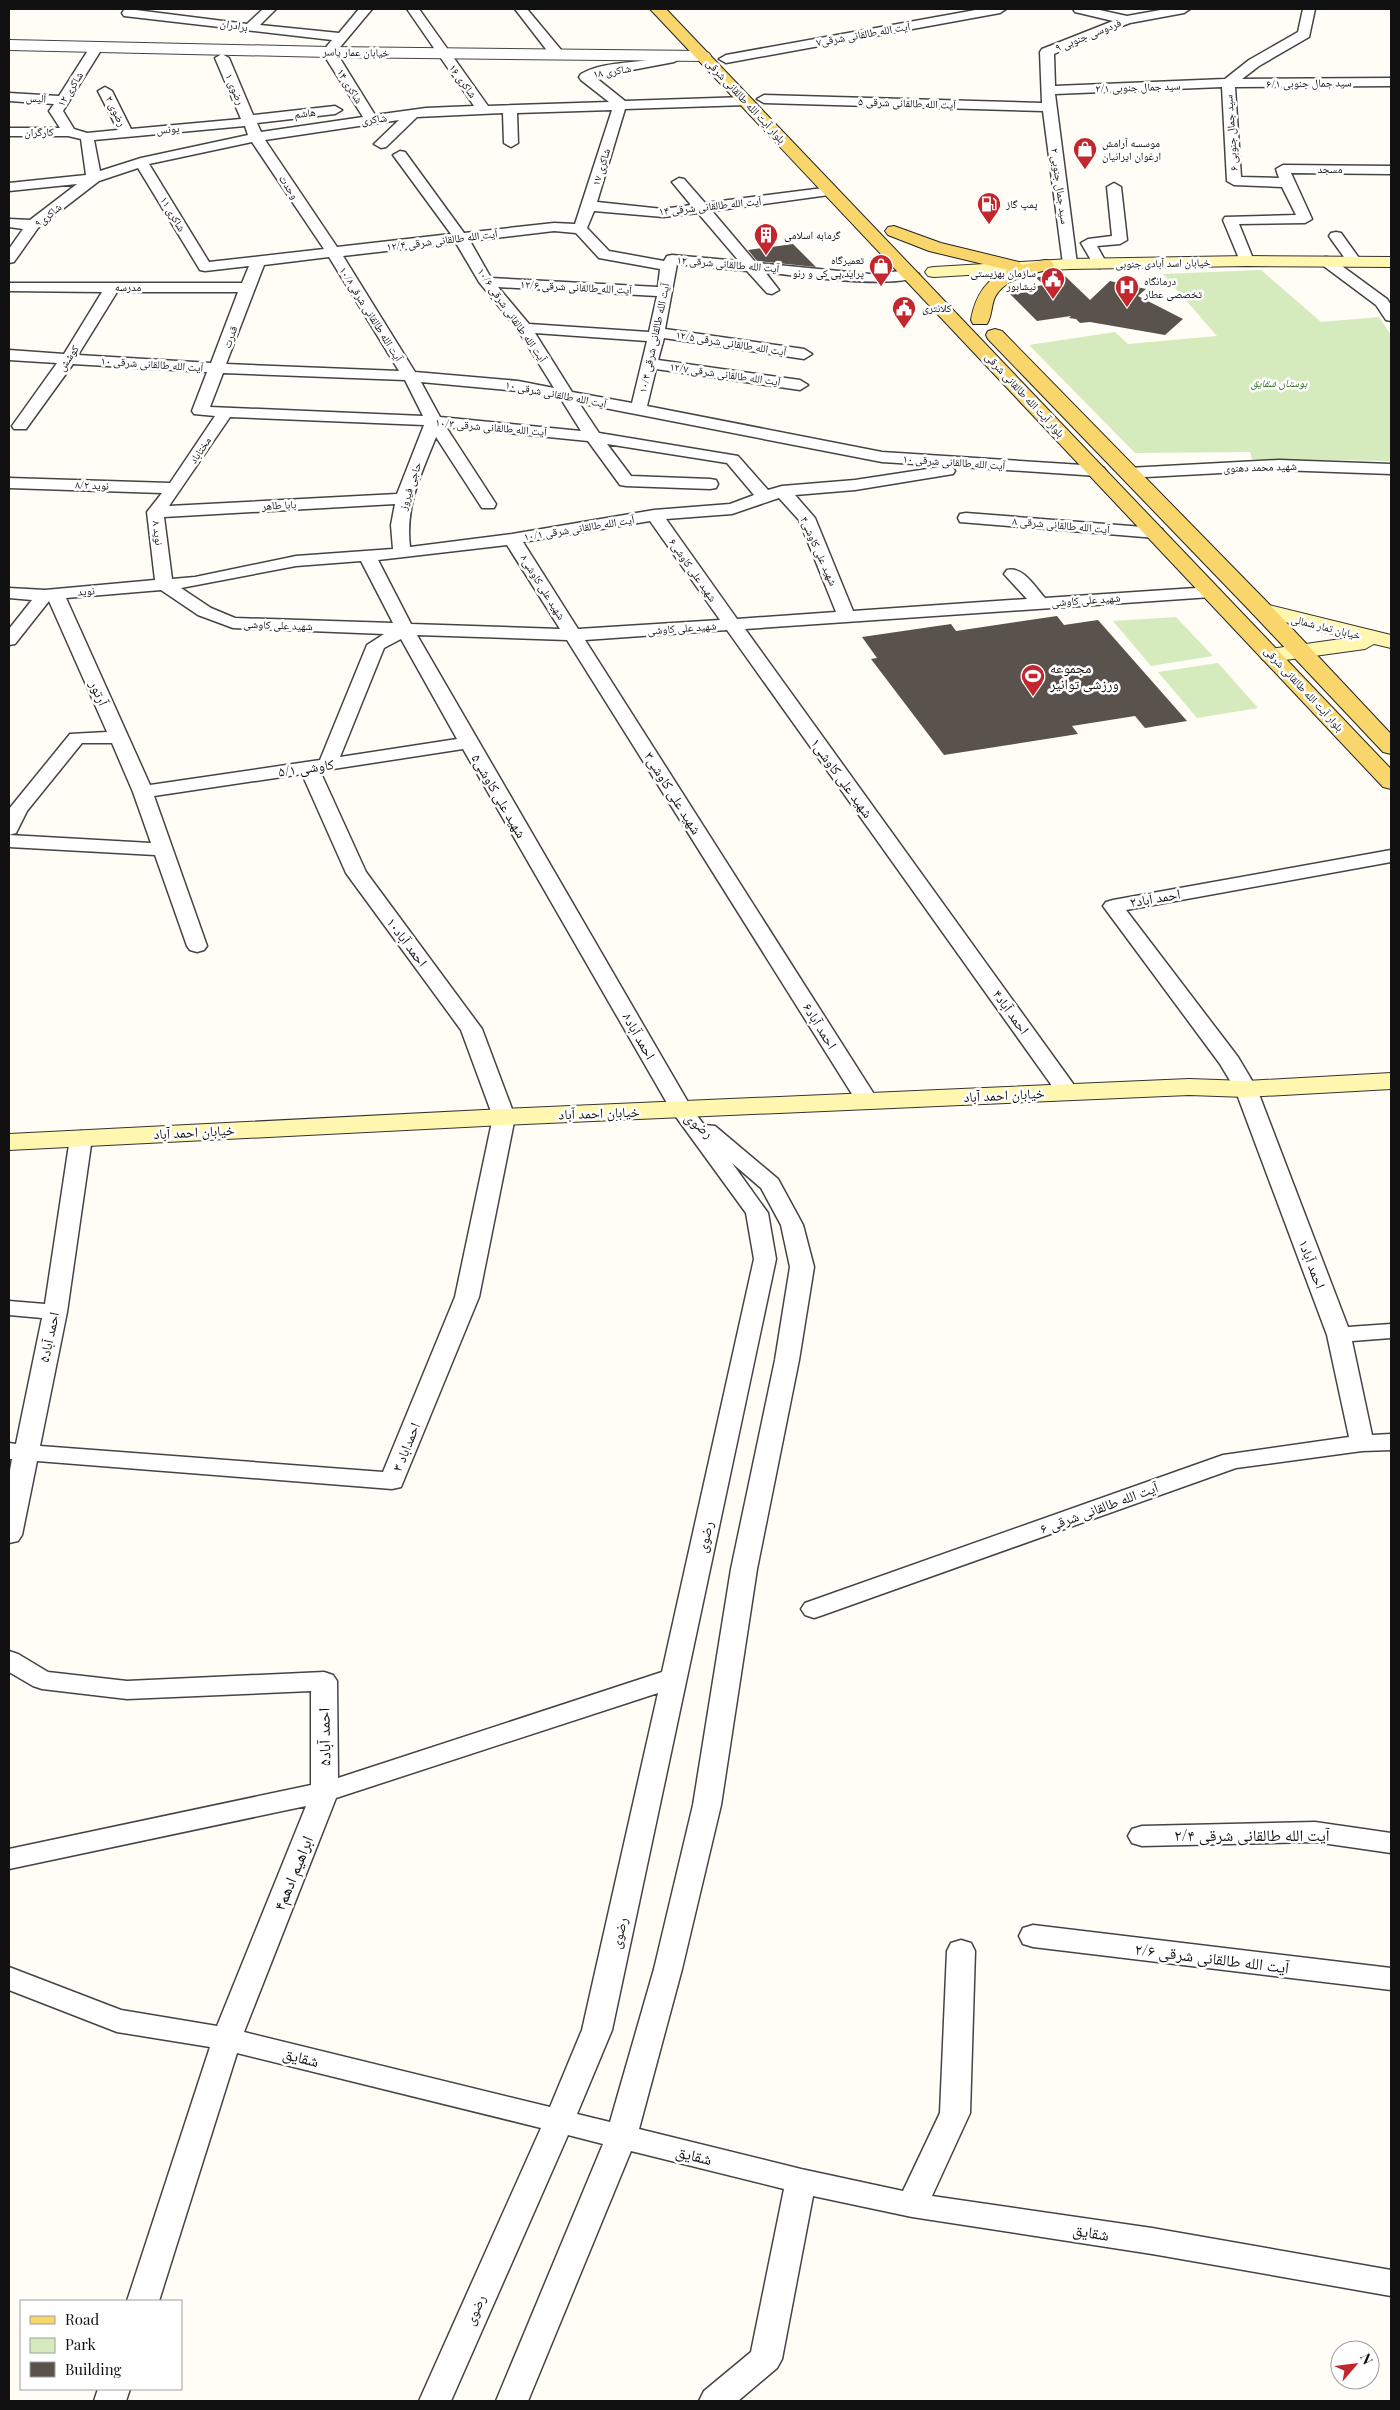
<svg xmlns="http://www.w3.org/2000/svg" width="1400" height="2410" font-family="'Playfair Display','Noto Naskh Arabic',serif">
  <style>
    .green { fill: #d5ebbd }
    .building { fill: #5a524d }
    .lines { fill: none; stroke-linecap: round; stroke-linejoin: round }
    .minor-casing { stroke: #444; stroke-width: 3 }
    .tertiary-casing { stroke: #444; stroke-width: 2 }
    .secondary-casing { stroke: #333; stroke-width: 2 }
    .primary-casing { stroke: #222; stroke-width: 2 }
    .minor { fill: #fff; fill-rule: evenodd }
    .tertiary { fill: #fff; fill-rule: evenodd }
    .secondary { fill: #fff6b0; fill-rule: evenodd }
    .primary { fill: #f9d66b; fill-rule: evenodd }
    .labels { text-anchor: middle; stroke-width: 5; stroke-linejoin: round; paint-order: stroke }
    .far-street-label { font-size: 11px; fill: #111; stroke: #fff }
    .far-poi-label { font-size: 11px; fill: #111; stroke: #fff; text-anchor: start }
    .far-park-label { font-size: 11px; font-style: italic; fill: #2f6b1f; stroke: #fff }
    .poi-label { font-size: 14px; fill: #111; stroke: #fff; text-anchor: start }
    .street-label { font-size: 14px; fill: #111; stroke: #fff }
    .near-street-label { font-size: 16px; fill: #111; stroke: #fff }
  </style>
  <rect width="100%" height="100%" fill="#fffdf5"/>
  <g class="green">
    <path d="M1261,270L1321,322L1379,317L1391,335V461L1252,459L1250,452L1135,453L1029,345L1115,332L1128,344L1217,336L1163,274Z"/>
    <path d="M1176,617L1213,656L1151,666L1113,621Z"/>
    <path d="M1218,663L1258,708L1197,718L1158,672Z"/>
  </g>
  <g class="building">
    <path d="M793,244L816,267L757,261L748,250Z"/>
    <path d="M1065,276L1090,300L1110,281L1146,289L1138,296L1183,319L1165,335L1090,322L1080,323L1076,319L1069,318L1071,316L1037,321L1010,294L1021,293L1017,289L1044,285L1035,277Z"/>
    <path d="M1057,616L1064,625L1098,620L1187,721L1145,728L1135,716L1072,726L1078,734L944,755L871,659L877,658L862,637L951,624L956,631Z"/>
  </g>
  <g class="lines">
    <g class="minor-casing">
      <g id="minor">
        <path d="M128,9L247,24L263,9H276L260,25L339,33L359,9H372L336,52L375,115L426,108L474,106L407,9H419L488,106L609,102L581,80L579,77L581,74C604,61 633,64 658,58C667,56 676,50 685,52L687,55L674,62L595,77L625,101L746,97L753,101L746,105L625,109L597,202L663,209L691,205L672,182L679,178L684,179L705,203L831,187L838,191L836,194L712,211L756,263L870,274L912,270L919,274C908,291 788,275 765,272L779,290L772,294L767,293L747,271L677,264L665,329L804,349L812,354L804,359L664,338L658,360L800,380L808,385L800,390L656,369L647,406L882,452L1098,466L1104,468L1106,471L1104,474L1098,476L947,466L953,468L955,471L953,474L855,490L795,495L815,518L853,611L1027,599L1004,574L1007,570C1023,566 1035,587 1045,598L1211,587L1217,588L1220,592L1217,596L1211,597L745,629L1079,1092L1076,1097L1068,1098L1060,1097L727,630L585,640L879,1102L876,1107L868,1108L860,1107L857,1102L567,640L417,635L692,1109L704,1125L715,1126L778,1179L803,1225L814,1267L799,1360L757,1569L721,1805L682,1969L639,2129L801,2169L903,2191L940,2113L947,1951L951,1943L961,1940L971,1943L975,1951L970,2113L932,2196L1152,2228L1391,2270V2296L1152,2254L912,2217L813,2196L782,2359L777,2368L738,2401H699L704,2391L751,2352L784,2189L631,2151L528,2401H496L603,2144L568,2135L451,2401H419L541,2128L237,2053L159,2301H127L210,2047L117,2032L9,1990V1967L121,2010L217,2026L306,1806L9,1869V1849L311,1785V1691L127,1699L42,1689L33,1686L9,1672V1651L18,1654L48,1672L127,1681L324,1672L333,1675L337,1681L338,1778L662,1672L754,1259L746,1213L671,1110L463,749L320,771L366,872L482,1029L515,1117L479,1297L401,1487L392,1489L37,1461L22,1535L18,1541L9,1543V1476L12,1459H9V1443L16,1444L42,1318L9,1315V1301L45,1304L70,1138L73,1133L81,1131L89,1133L92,1138L67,1312L40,1446L383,1472L455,1297L493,1117L461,1030L346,873L302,774L154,796L207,946L204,950L197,952L190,950L187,946L155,855L9,847V835L151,843L133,792L112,743H82L27,811L16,833L9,835V809L70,734L107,732L49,601L15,644L9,645V629L32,600L9,598V588L45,590L155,580L147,512L162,493L9,488V478L170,483L215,416L194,414L192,411L207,372L73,364L26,429H14L12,426L57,363L9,360V350L64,354L102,292L9,291V283H242L249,266L205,271L200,270L138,168L99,181L38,228L14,262L9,263V249L23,229L9,227V219L30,220L77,184L9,191V183L86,175L81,139L68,136H9V128H60L49,111L54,104L9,101V93L59,96L92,44L97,43L103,47L63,111L74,129L87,133L118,130L98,91L105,87L112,91L131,129L241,119L215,58L222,54L229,58L253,115L335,106L342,110L335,114L257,123L261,132L363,117L322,52L332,40L124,16L122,13L124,10ZM612,110L575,224L554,223L464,233L405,152L400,151L393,155L451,234L337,247L265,140L399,120L374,144L381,148L386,147L417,117L503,113L504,143L511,147L518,143L517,113ZM245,126L248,135L141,158L100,171L94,140ZM252,142L324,249L209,262L149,164ZM594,211L663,217L698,213L739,261L672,255L667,256L664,261L609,251L587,228ZM554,231L576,233L599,258L660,269L658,287L491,278L470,241ZM456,243L479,282L518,330L554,388L518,381L415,372L343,256ZM329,257L399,371L226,364L264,265ZM498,287L657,296L649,332L529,324ZM117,292H238L211,363L78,355ZM535,333L647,341L632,403L572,392ZM223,373L405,380L423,416L210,407ZM421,382L518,391L561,399L581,431L440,417ZM579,403L882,462L947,466L855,480L782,486L768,490L738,456L599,433ZM230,417L424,425L397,494L169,506ZM446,427L588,441L620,485L626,486L710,489L716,488L718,484L716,480L710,479L631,476L607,444L727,463L754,495L730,504L654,510L512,534L410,547C405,505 421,475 436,437L482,508H494L496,504ZM779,498L799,520L836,612L737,619L666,519L732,514ZM395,504L391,525L393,549L296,556L195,577L172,579L164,517ZM650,521L720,620L578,629L523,542ZM507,545L560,629L411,624L378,560ZM361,561L393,623L235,618L211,608L181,588L296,566ZM161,590L198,615L233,628L384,634L367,645L320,760L150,785L66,598ZM401,639L457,739L340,757L384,648ZM732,1163L761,1188L781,1225L790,1267L775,1360L731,1569L693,1805L654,1969L610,2122L577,2114L612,2030L776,1259L768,1213ZM658,1693L582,2030L550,2107L244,2032L336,1798Z"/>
        <path d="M515,9H527L562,51L564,54L562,57H552Z"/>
        <path d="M981,9H1006L1000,13L726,63L719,59L726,55Z"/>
        <path d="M1073,9H1095L1127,16L1166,9H1190L1184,13L1130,23L1092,37L1054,54L1055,86L1225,79L1249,60L1298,32L1303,9H1315L1309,37L1259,66L1242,79L1391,78V86L1235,87L1241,177L1279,178L1276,169L1283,165L1391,166V174L1291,173L1312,219L1305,223L1239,224L1254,261L1247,265L1240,261L1223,220L1225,217L1296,215L1282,187L1234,185L1227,181L1222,87L1055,94L1077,264L1070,268L1063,264L1043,111L764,103L757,99L764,95L1042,103L1040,52L1042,49L1113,21L1075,12Z"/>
        <path d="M1114,183L1121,187L1127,240L1120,244L1097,246L1107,264L1100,268L1095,267L1081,243L1088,239L1112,236L1107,187Z"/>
        <path d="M1336,232L1341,233L1359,258L1361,261L1359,264H1349L1331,239L1329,236L1331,233Z"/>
        <path d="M1326,257L1331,258L1387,299L1391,305V321L1386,320L1376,305L1321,264L1319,261L1321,258Z"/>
        <path d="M1279,460L1391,464V474L1279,470L1128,478L1122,476L1120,473L1122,470L1128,468Z"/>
        <path d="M966,513L1156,528L1162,529L1164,533L1162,537L1156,538L960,522L958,518L960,514Z"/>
        <path d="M1391,850V862L1126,910L1238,1057L1257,1089L1348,1327L1391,1324V1338L1352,1341L1372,1435L1391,1434V1450L1362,1451L1236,1468L823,1615L814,1618L805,1615L801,1609L805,1603L1223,1455L1349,1437L1327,1335L1235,1089L1220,1064L1103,906L1106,902L1113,900Z"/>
        <path d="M1315,1822L1391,1833V1853L1315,1842L1142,1846L1132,1843L1128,1836L1132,1829L1142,1826Z"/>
        <path d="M1033,1925L1391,1968V1990L1033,1947L1023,1944L1019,1936L1023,1928Z"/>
        <path d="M98,2389H130L126,2401H94Z"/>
      </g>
    </g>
    <g class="tertiary-casing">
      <path id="tertiary" d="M9,40L329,47L703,51L709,53L711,56L709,59L703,61L329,57L9,50Z"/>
    </g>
    <g class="secondary-casing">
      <g id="secondary">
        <path d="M1247,256L1391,257V267L1247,266L1070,269L934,277L928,276L925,272L928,268L934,267L1070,259Z"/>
        <path d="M1261,603L1391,635V648L1374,644L1365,649L1271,662L1263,660L1260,655L1263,650L1348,638L1253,614L1250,609L1253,604Z"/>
        <path d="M1391,1073V1089L1246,1097L1189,1095L504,1125L9,1150V1134L504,1109L1189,1079L1246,1081Z"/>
      </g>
    </g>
    <g class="primary-casing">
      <g id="primary">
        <path d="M650,9H666L1391,769V789L1383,787Z"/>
        <path d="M894,226L941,243L1019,262L1022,265L1045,260L1051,261L1054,265L1051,269C1032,274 1005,278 995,297C991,306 992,316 987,324H973L971,320C975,297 985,279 1008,270L929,251L888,235L885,231L888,227Z"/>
        <path d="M995,329L1002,331L1269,604L1391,734V754L1383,752L1253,614L988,339L986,335L988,331Z"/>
      </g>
    </g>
    <use href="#minor" class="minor"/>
    <use href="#tertiary" class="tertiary"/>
    <use href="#secondary" class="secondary"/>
    <use href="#primary" class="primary"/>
  </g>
  <defs>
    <g id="shop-pin" transform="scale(1.25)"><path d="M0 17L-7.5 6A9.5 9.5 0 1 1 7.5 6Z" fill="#c4262e" stroke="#fff"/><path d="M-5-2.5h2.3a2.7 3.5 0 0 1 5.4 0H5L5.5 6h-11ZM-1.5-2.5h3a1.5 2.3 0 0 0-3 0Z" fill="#fff"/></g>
    <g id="fuel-pin" transform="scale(1.25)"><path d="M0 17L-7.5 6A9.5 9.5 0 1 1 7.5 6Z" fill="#c4262e" stroke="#fff"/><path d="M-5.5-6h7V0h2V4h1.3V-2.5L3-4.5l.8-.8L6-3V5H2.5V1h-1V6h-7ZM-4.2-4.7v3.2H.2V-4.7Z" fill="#fff"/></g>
    <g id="building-pin" transform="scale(1.25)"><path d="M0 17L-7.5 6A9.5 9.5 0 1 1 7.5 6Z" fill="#c4262e" stroke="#fff"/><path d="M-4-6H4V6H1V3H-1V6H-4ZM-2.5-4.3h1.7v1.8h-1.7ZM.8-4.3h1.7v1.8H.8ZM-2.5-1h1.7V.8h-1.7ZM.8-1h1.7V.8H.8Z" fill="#fff"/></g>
    <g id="civic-pin" transform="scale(1.25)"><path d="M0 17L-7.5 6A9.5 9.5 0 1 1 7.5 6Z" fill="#c4262e" stroke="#fff"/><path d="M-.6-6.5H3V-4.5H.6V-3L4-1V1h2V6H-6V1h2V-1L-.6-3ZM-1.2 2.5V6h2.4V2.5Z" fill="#fff"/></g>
    <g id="hospital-pin" transform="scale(1.25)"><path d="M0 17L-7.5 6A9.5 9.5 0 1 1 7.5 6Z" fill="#c4262e" stroke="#fff"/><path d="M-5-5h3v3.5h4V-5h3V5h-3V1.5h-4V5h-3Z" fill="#fff"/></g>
    <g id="stadium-pin" transform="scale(1.25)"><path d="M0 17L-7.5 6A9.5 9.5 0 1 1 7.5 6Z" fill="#c4262e" stroke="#fff"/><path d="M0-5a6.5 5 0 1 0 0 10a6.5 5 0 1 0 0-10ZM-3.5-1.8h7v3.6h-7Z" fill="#fff"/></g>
  </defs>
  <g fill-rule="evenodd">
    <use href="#shop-pin" x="1085" y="149"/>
    <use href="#fuel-pin" x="989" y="204"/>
    <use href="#building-pin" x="766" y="235"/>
    <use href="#shop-pin" x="881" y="266"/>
    <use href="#civic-pin" x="1053" y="279"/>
    <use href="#hospital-pin" x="1127" y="287"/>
    <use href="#civic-pin" x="904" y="308"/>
    <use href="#stadium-pin" x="1033" y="676"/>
  </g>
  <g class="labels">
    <g class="far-street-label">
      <text transform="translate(234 25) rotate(9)" y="4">برادران</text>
      <text transform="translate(863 34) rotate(-10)" y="4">آیت الله طالقانی شرقی۷</text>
      <text transform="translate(1088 35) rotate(-22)" y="4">فردوسی جنوبی ۹</text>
      <text transform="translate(356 52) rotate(1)" y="4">خیابان عمار یاسر</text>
      <text transform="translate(612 71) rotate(-9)" y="4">شاکری ۱۸</text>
      <text transform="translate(463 81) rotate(54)" y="4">شاکری ۱۶</text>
      <text transform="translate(1309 83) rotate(-1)" y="4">سید جمال جنوبی ۶/۱</text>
      <text transform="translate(350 86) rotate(58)" y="4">شاکری ۱۴</text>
      <text transform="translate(1138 87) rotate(-2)" y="4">سید جمال جنوبی ۲/۱</text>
      <text transform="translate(70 89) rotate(-58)" y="4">شاکری ۱۲</text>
      <text transform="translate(235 89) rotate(67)" y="4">رضوی ۱</text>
      <text transform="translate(36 98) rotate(3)" y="4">آلیس</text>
      <text transform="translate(746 101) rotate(47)" y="4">بلوار آیت الله طالقانی شرقی</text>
      <text transform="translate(907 103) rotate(2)" y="4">آیت الله طالقانی شرقی ۵</text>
      <text transform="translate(116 111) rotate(64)" y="4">رضوی ۲</text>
      <text transform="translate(305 113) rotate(-7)" y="4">هاشم</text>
      <text transform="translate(374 119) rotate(-8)" y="4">شاکری</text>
      <text transform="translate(168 129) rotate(-5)" y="4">یونس</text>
      <text transform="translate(39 132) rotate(-1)" y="4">کارگران</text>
      <text transform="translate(1231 133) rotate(-94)" y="4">سید جمال جنوبی ۶</text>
      <text transform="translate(601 167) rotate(-73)" y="4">شاکری ۱۷</text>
      <text x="1330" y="173">مسجد</text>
      <text transform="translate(1060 186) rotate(82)" y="4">سید جمال جنوبی ۲</text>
      <text transform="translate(289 187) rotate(57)" y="4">وحدت</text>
      <text transform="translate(710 206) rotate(-6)" y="4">آیت الله طالقانی شرقی ۱۴</text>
      <text transform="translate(173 214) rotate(59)" y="4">شاکری ۱۱</text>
      <text transform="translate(48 215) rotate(-39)" y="4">شاکری۹</text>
      <text transform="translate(442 240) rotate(-7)" y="4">آیت الله طالقانی شرقی ۱۲/۴</text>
      <text transform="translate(1163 263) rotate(-1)" y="4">خیابان اسد آبادی جنوبی</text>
      <text transform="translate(728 264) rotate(5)" y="4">آیت الله طالقانی شرقی ۱۲</text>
      <text x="128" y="291">مدرسه</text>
      <text transform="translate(576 287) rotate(3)" y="4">آیت الله طالقانی شرقی ۱۲/۶</text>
      <text transform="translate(371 314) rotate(58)" y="4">آیت الله طالقانی شرقی۱۰/۸</text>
      <text transform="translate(512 315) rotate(55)" y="4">آیت الله طالقانی شرقی ۱۰/۶</text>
      <text transform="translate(230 337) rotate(-70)" y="4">قدرت</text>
      <text transform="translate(654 338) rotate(-78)" y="4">آیت الله طالقانی شرقی ۱۰/۴</text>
      <text transform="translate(731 343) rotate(9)" y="4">آیت الله طالقانی شرقی ۱۲/۵</text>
      <text transform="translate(68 358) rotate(-56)" y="4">کوشش</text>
      <text transform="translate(152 364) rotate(4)" y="4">آیت الله طالقانی شرقی ۱۰</text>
      <text transform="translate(725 374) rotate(8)" y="4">آیت الله طالقانی شرقی ۱۲/۷</text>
      <text transform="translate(556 394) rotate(11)" y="4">آیت الله طالقانی شرقی ۱۰</text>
      <text transform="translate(1025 395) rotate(47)" y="4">بلوار آیت الله طالقانی شرقی</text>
      <text transform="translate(491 427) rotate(5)" y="4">آیت الله طالقانی شرقی ۱۰/۳</text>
      <text transform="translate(200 450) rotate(-56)" y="4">مختاباد</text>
      <text transform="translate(954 462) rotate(4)" y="4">آیت الله طالقانی شرقی ۱۰</text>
      <text transform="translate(1260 467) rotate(-2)" y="4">شهید محمد دهنوی</text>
      <text transform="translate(92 485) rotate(2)" y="4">نوید ۸/۲</text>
      <text transform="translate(410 486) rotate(-72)" y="4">حاجی فیروز</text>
      <text transform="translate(279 505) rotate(-3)" y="4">بابا طاهر</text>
      <text transform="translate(1061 525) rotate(5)" y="4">آیت الله طالقانی شرقی ۸</text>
      <text transform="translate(579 528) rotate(-9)" y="4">آیت الله طالقانی شرقی ۱۰/۱</text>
      <text transform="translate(158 533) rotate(83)" y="4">نوید ۸</text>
      <text transform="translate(819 551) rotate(66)" y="4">شهید علی کاوشی۴</text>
      <text transform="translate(693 570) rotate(55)" y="4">شهید علی کاوشی۶</text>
      <text transform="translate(543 587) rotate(58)" y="4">شهید علی کاوشی۸</text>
      <text transform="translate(86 591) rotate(-5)" y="4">نوید</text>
      <text transform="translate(1086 600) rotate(-4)" y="4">شهید علی کاوشی</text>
      <text transform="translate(278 625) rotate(2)" y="4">شهید علی کاوشی</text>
      <text transform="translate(1326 627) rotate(14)" y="4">خیابان تمار شمالی</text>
      <text transform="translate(682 628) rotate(-4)" y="4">شهید علی کاوشی</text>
      <text transform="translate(1304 689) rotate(47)" y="4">بلوار آیت الله طالقانی شرقی</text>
    </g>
    <g class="far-poi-label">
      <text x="1102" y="147">موسسه آرامش<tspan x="1102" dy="13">ارغوان ایرانیان</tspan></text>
      <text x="1006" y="208">پمپ گاز</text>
      <text x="784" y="239">گرمابه اسلامی</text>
      <text x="864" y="264" text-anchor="end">تعمیرگاه<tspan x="864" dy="13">پراید،پی کی و رنو</tspan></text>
      <text x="1036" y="277" text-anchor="end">سازمان بهزیستی<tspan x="1036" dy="13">نیشابور</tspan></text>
      <text x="1144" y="285">درمانگاه<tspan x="1144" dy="13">تخصصی عطار</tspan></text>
      <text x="922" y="312">کلانتری</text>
    </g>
    <g class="far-park-label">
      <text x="1279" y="387">بوستان شقایق</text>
    </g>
    <g class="poi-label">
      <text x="1050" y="673">مجموعه<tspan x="1050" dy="16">ورزشی توانیر</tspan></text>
    </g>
    <g class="street-label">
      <text transform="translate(99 693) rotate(66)" y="5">آرتور</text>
      <text transform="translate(306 768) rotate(-8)" y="5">کاوشی ۵/۱</text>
      <text transform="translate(842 778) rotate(54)" y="5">شهید علی کاوشی۱</text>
      <text transform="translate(673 793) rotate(58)" y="5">شهید علی کاوشی۳</text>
      <text transform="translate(499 796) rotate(60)" y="5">شهید علی کاوشی۵</text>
      <text transform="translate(1155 898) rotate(-10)" y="5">احمد آباد۲</text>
      <text transform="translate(407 942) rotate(53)" y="5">احمد آباد۱۰</text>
      <text transform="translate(1011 1012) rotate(54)" y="5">احمد آباد۴</text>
      <text transform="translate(820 1026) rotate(58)" y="5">احمد آباد۶</text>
      <text transform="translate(639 1036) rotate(60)" y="5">احمد آباد۸</text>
      <text transform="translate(1004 1095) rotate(-3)" y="5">خیابان احمد آباد</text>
      <text transform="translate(599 1113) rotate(-2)" y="5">خیابان احمد آباد</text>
      <text transform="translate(699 1125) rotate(39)" y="5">رضوی</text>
      <text transform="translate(194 1132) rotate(-3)" y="5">خیابان احمد آباد</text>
      <text transform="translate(1312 1264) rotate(69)" y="5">احمد آباد۱</text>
      <text transform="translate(49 1337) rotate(-78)" y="5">احمد آباد۵</text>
      <text transform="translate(406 1447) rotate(-68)" y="5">احمداباد ۳</text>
      <text transform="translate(1099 1508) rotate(-20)" y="5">آیت الله طالقانی شرقی ۶</text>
      <text transform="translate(705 1537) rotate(-78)" y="5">رضوی</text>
      <text transform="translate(619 1933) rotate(-77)" y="5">رضوی</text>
      <text transform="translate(475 2310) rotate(-66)" y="5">رضوی</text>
    </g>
    <g class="near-street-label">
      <text transform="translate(324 1737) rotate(-91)" y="6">احمد آباد۵</text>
      <text x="1252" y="1841">آیت الله طالقانی شرقی ۲/۴</text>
      <text transform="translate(293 1873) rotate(-68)" y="6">ابراهیم ادهم۴</text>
      <text transform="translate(1212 1958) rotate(7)" y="6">آیت الله طالقانی شرقی ۲/۶</text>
      <text transform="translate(301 2057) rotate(14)" y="6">شقایق</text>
      <text transform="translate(694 2155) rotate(14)" y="6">شقایق</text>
      <text transform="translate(1091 2232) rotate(9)" y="6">شقایق</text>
    </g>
  </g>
  <rect width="1400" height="2410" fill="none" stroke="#111111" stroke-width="20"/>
  <rect x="20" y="2300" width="162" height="90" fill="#ffffff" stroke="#a0a0a0"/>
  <rect x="30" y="2316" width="25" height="8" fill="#f9d66b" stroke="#a0a0a0"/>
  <text x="65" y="2325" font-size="15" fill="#111111">Road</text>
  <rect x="30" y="2338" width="25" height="15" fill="#d5ebbd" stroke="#a0a0a0"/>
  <text x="65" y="2350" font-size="15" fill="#111111">Park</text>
  <rect x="30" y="2362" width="25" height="15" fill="#5a524d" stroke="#a0a0a0"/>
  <text x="65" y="2375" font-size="15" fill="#111111">Building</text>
  <g transform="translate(1355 2365) rotate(62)"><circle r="24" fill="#ffffff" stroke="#a0a0a0"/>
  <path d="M0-4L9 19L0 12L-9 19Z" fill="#c4262e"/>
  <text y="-8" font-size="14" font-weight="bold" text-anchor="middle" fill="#111111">N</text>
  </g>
</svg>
